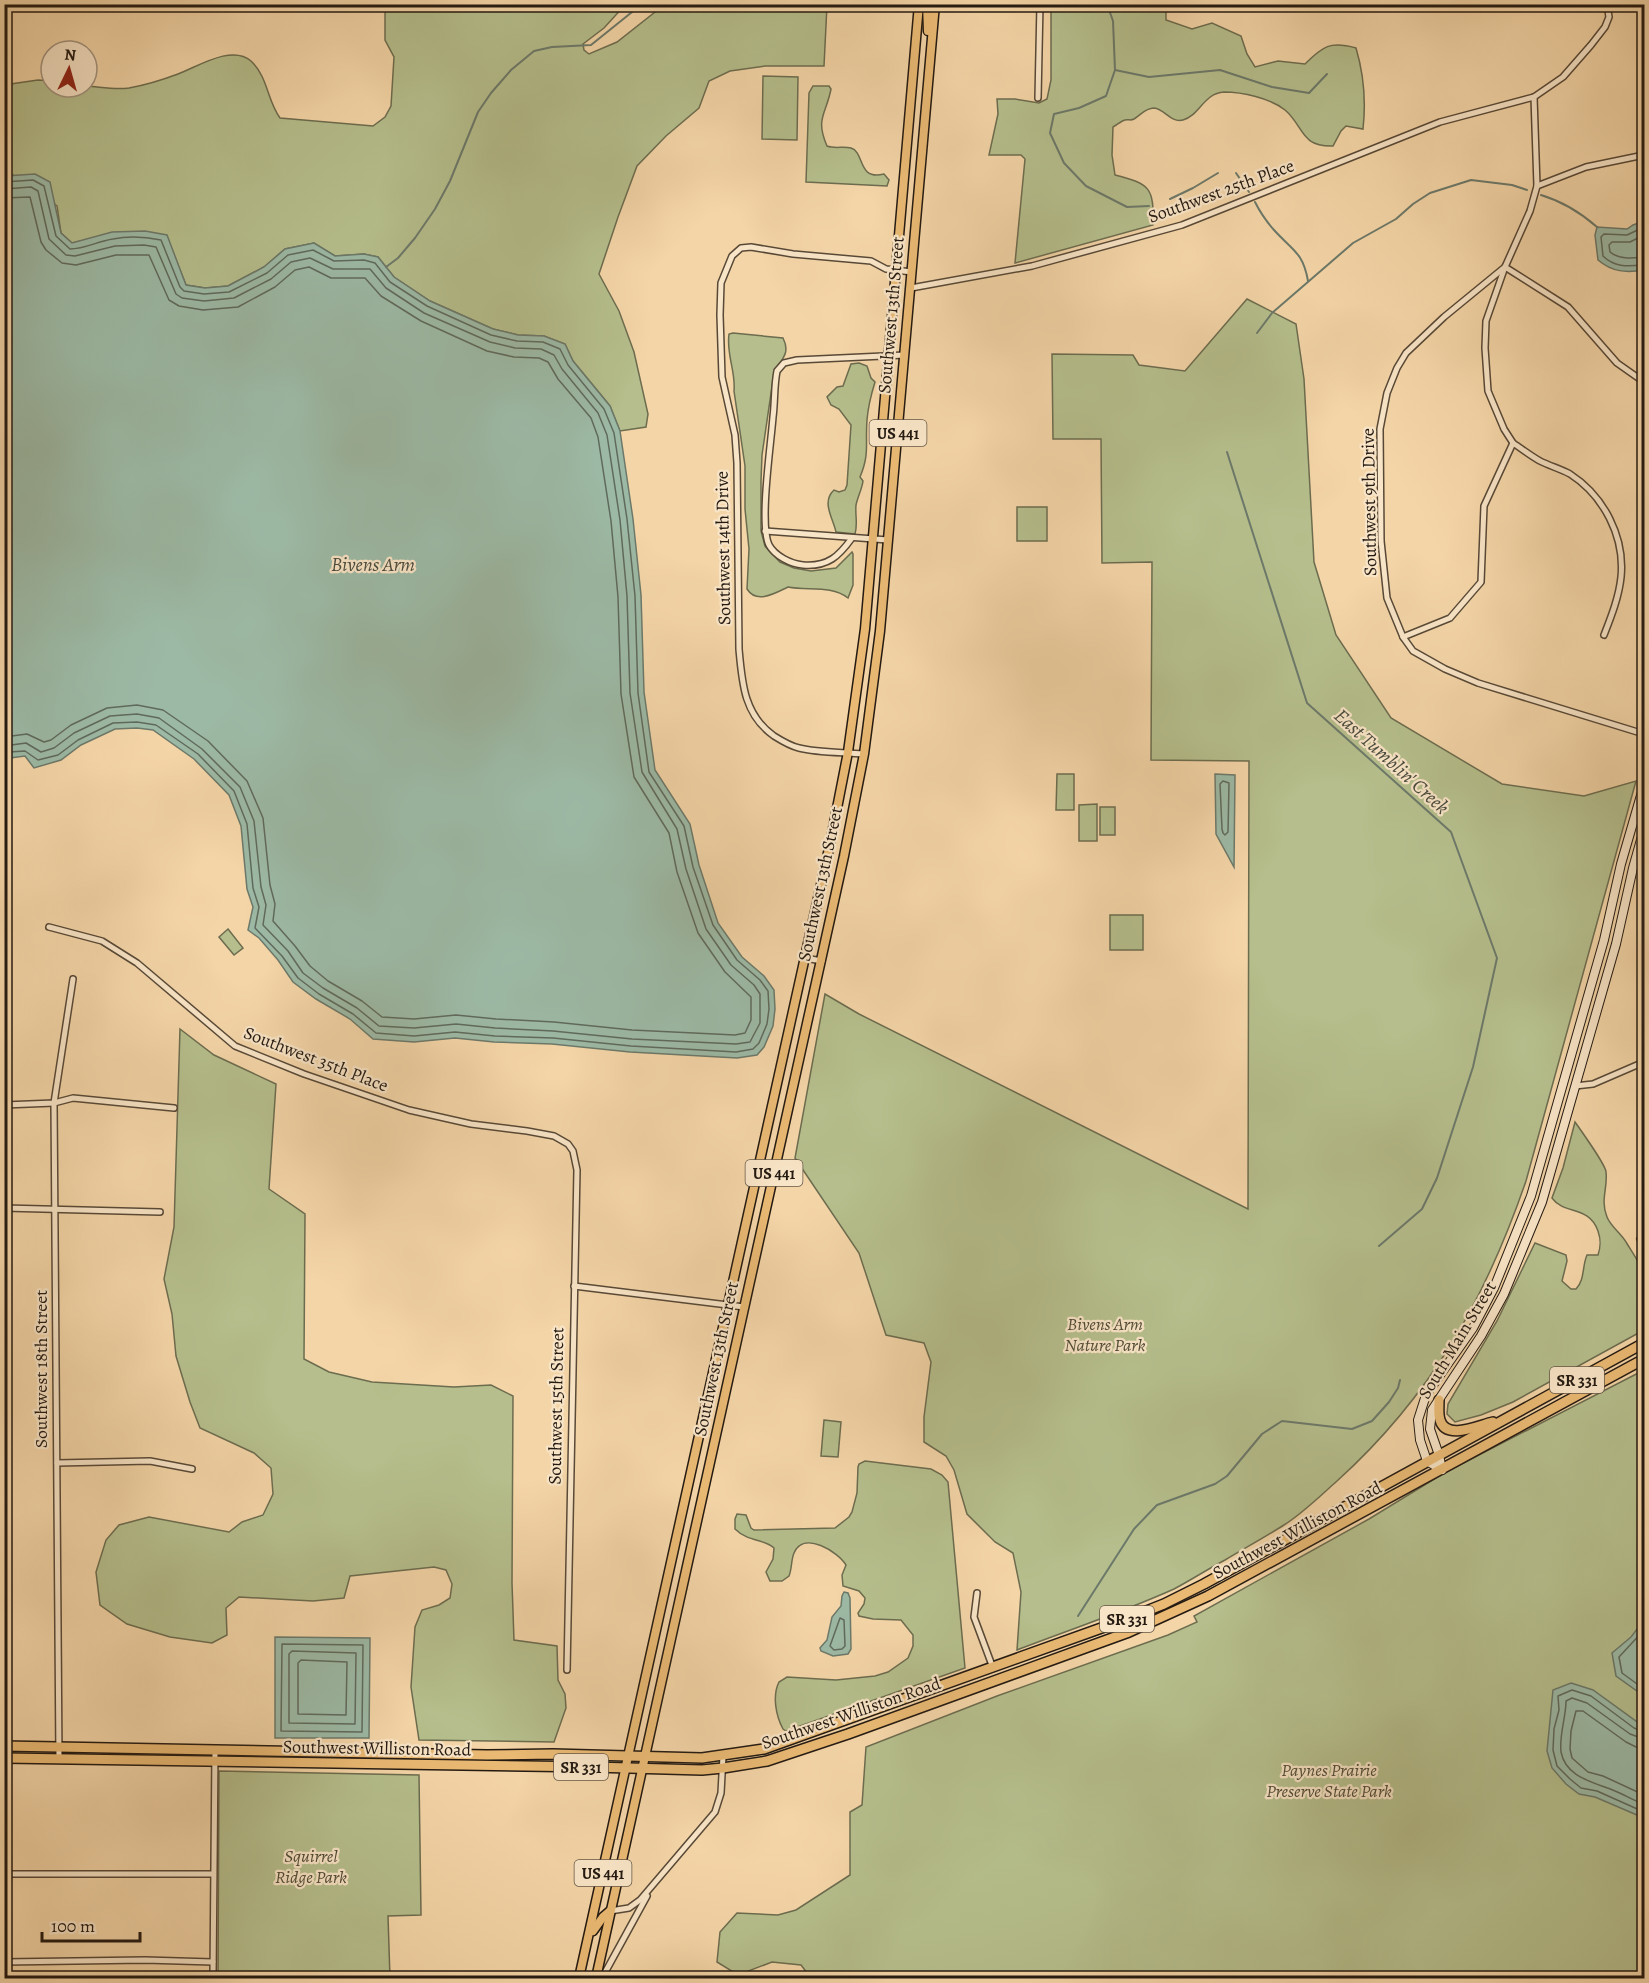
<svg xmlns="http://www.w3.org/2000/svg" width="1649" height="1983" font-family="Alegreya,serif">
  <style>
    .green { fill: #b5be8c; stroke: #6c6c4f; stroke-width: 1.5 }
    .water { fill: #9cb9a5; stroke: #6c796a; stroke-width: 1.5 }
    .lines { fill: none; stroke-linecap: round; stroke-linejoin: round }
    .shore { stroke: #606a5c; stroke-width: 1.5 }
    .stream { stroke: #6c796a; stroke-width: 2 }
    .street-casing { stroke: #584937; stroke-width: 8 }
    .secondary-casing { stroke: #241a12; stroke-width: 10 }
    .primary-casing { stroke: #241a12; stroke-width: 11 }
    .highway-casing { stroke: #241a12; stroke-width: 12 }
    .street { stroke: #f8e4c6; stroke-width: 5 }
    .secondary { stroke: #f8e4c6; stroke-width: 8 }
    .primary { stroke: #eaba74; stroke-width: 8 }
    .highway { stroke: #eaba74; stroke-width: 9 }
    .labels { text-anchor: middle; stroke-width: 4.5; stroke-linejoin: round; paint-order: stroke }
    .shield { fill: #f8e4c6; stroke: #645748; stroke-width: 1.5 }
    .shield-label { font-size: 16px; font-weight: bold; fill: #241a12 }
    .street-label { font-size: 18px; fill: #241a12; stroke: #f8e4c6 }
    .park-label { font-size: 18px; font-style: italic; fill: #504b37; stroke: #f8e4c6 }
    .water-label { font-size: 20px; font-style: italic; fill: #484a3e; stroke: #f8e4c6 }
  </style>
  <rect width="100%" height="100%" fill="#f4d5a7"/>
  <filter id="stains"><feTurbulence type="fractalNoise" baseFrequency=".00333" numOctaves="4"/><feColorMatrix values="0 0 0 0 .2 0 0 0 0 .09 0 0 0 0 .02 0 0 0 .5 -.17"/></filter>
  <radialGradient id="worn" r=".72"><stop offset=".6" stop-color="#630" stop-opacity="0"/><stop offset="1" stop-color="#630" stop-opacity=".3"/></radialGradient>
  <g class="green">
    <path d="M385,5H625L604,28L583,44L584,50L589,54L617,42L664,5H827L824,66H765L730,71L709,81L699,108L666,136L637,166L618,217L599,274L619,311L634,352L648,414L646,427L620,431L610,406L573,361L565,344L544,336L518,335L493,329L430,301L394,277L378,257L364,254L335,256L314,243L285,249L264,267L228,286L205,288L186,285L166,235L90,239L72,243L61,233L57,206L13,175L5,176L4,85L38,80L51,81V87C63,87 77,86 87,86C101,87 115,90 129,88C146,85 162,80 178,74C197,67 232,44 251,61C268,77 267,100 280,118L373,126L385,117L391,106L394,57L385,40Z"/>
    <path d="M1051,5H1166V20L1192,29L1212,23L1241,36L1247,54L1255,67L1278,61L1305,64C1323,46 1330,41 1356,48C1364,75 1366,102 1363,129L1346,126L1341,131L1333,146C1300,147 1304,126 1285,110C1270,98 1242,92 1224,92C1204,93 1199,116 1183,120C1170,123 1165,109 1154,108C1145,108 1141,115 1134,119C1130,121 1129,119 1125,120C1121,121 1117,125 1113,127L1112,155L1115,175C1150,184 1154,187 1153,225L1015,263L1025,159L1021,155H989L998,114L997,99H1015L1039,103L1047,99L1051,80Z"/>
    <path d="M763,76L798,77L797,140L762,139Z"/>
    <path d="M813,86H829L831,89C826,115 815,118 827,146C835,149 843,146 851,148C865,152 857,181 884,174L889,180L887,186L806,182L809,93Z"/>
    <path d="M1247,299L1296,324L1304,379L1314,562L1336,635L1391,718L1502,784L1584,796L1636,781L1526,1181C1485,1300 1431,1396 1337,1481C1320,1496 1303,1513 1284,1525C1265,1537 1245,1548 1225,1560C1208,1569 1191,1580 1174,1589C1123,1612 1069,1630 1017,1650L1021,1592L1013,1553L995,1542L967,1514L954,1470L946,1456L924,1442V1417L931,1362L924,1343L886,1335L859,1253L795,1158L825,994L859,1014L1248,1209L1249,761L1151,760L1152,562L1102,563L1101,439H1053L1052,354L1133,355L1139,365L1185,371Z"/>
    <path d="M733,333L783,338C791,354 781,359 774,373L762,455L761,481V531L765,546L780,562L794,568L811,571L836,568L852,552L853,554V585L848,598C831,585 808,591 788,587C777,592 757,605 747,589L749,549L745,509V466L734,391C736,372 726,354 729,334Z"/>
    <path d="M859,363L867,366L871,378L875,382C871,395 868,407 867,420C865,444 870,453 860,477L863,481C862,489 858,496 856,505C855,515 858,524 855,534L836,532C833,518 821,502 834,490L839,492L845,490L847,485L851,425L839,409L831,405L827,397L837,387L843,386L851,364Z"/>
    <rect x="1017" y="507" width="30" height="34"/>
    <path d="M1057,774H1074V810H1056Z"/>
    <path d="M1097,804V841H1079V805Z"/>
    <rect x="1100" y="807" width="15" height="28"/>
    <rect x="1110" y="915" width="33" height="35"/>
    <path d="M228,929L243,948L234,955L219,937Z"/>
    <path d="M180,1029L214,1055L276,1084L269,1189L305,1214L304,1359L329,1372L372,1382L454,1387L491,1385L513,1396L512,1583L514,1640L557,1646L558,1680L565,1694L566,1708L554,1742L419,1740L411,1687L415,1627L422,1610L439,1605L450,1598L452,1584L446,1570L434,1567L350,1576L344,1598L313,1601L239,1597L226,1608L227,1635L212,1643L170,1637L127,1624L100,1605L96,1572L106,1540L119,1525L149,1517L229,1532L242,1522L263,1515L273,1494L271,1468L254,1453L200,1428L190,1402L176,1356L172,1314L164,1279L174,1227Z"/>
    <path d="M1575,1122C1580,1129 1606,1166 1606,1172C1608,1188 1600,1200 1607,1217C1611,1227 1621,1233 1626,1242C1632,1252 1641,1264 1644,1275C1648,1287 1645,1316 1644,1330L1513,1402L1481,1415L1455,1422L1447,1414L1448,1404L1497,1321L1535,1243L1566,1255L1567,1261L1562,1281L1571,1289H1576C1585,1280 1582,1266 1587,1255H1598C1601,1246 1601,1240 1598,1231C1589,1205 1564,1215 1552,1198L1563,1168Z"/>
    <path d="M1644,1370V1978H811L801,1965L772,1962L738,1975L717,1962L720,1932L737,1913L778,1915L796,1910L850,1875V1812L862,1805L866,1747L997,1696L1168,1635L1197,1622L1194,1616L1369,1519L1444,1473Z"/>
    <path d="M824,1420L841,1422L838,1457L821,1456Z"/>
    <path d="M865,1461L931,1469L942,1475L948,1482L965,1668L786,1731L783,1729C776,1716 772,1696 779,1682L787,1677L836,1680L875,1676L888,1672L908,1658L913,1646V1635L901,1620L873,1619L859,1616L858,1613L864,1604L865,1598L859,1591L843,1586L842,1575L846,1565C838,1552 804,1530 794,1553C791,1560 792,1569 789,1576L782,1581H770L766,1572L773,1559L774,1548C765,1539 748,1542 735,1529V1519L737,1514L746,1515L751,1528L754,1530L835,1528L849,1517L852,1512L857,1493L858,1467L859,1464Z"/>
    <path d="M219,1771L419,1775L421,1915L388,1916L390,1978H218Z"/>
  </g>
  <g class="water">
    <path d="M35,174L50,182L61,233L72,243L112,232L145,231L167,235L186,285L205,288L228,286L264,267L285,249L314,243L335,256L364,254L378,257L394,277L430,301L493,329L518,335L544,336L565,344L573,361L610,406L620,431L633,519L641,595L644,692L655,770L690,824L699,865L718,923L742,957L764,976L774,990L775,1009L773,1026L764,1047L757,1055L737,1058L630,1052L552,1044L494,1042L455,1038L414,1042L373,1039L350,1019L316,999L293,982L278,960L259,938L248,930L253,907L247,889L241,826L229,795L194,759L153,730L137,728L115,729L81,745L61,760L34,768L25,756L10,758L5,773V176Z"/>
    <path d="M1644,221V270C1626,273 1612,272 1598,260L1595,235L1597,227L1627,229L1633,225Z"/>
    <path d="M1215,774L1235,775L1234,867L1216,834Z"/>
    <path d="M844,1592L848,1593L850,1598L851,1649L848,1654L833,1656L821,1651L820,1648L827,1640L832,1617L841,1606L842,1596Z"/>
    <path d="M1644,1620V1696L1616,1676L1612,1653L1631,1637Z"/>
    <path d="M275,1637L370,1638L369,1738H275Z"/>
    <path d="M1571,1683L1593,1690L1644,1727V1818L1595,1797L1579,1794L1566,1784L1552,1768L1547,1751L1553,1690Z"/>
  </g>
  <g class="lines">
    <g class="shore">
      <path d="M4,182L33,180L44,186L56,236L70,249C85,249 98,241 113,239C128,236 146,237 161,240L180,287L184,291L204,294L229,292L267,273L288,255L313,250L334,261L364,260L375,263L390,282L427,306L491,335L517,341L543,342L560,349L568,365L604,409L614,433L627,519L635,596L638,693L649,772L684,826L693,867L713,925L737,960L760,980L768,991L769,1009L767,1024L759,1043L753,1049L736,1052L631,1046L553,1038L495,1036L455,1032L414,1036L376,1033L353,1014L319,994L298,978L282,956L255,928L259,907L253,888L247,824L234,791L198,754L156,725L137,722L113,723L78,740L58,755L38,760L25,751L9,752L4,756"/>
      <path d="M4,189L31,187L38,191L49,239L66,255L75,256L115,246L144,245L156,247L176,294L182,298L204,301L234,298L271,279L291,262L310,258L333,269H370L386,288L424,313L490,342L515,348L541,349L554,355L562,369L598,413L607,435L620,520L627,596L630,693L642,772L677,829L686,869L706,929L731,965L754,985L760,994V1023L750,1042L736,1044L632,1039L553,1031L495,1028L456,1024L414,1028L379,1026L357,1008L323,988L303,973L288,951L263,925L266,905L261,887L254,821L240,787L202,749L159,718L137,714L110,716L74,733L54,748L41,752L26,743L4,746"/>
      <path d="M4,198L30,197L41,242L46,250L62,263L76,265L116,255H149L169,300L179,306L203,310L238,307L275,287L295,270L309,267L331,278H365L381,296L421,321L487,351L514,357L539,358L548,362L558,379L591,418L598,437L611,521L618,597L621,694L634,777L669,833L677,872L698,933L725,972L751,997V1020L745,1033L735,1035L632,1030L554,1022L496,1019L456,1015L414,1019L382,1017L362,1001L328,981L310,966L295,946L273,921L275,904L270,885L263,818L247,781L208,741L163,710L137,705L107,708L71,725L51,740L44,742L27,734L4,737"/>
      <path d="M1644,227L1627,235L1604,234L1601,237L1603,256C1615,268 1629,266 1644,265"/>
      <path d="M1644,235L1630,242H1612L1609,245L1610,252C1620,260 1633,258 1644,257"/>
      <path d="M1223,781L1229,783L1228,832L1225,835L1223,833L1222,829L1220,784Z"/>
      <path d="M840,1618L844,1620L845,1646L842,1649L834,1650L830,1646Z"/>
      <path d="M1644,1630L1619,1657L1622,1673L1644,1689"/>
      <path d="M282,1644L363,1645L362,1732L281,1731Z"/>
      <path d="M292,1651L356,1653L355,1724L289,1723V1654Z"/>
      <path d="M301,1660L347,1662L346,1715L298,1714V1663Z"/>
      <path d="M1644,1732L1634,1728L1591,1696L1572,1690L1558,1696L1559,1710L1554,1729L1553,1750L1557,1766L1570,1779L1581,1788L1597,1791L1644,1812"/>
      <path d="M1644,1739L1630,1734L1587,1703L1572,1698L1566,1701C1566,1718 1559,1734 1561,1752C1566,1778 1594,1782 1615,1791C1625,1795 1634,1801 1644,1804"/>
      <path d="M1644,1748L1636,1747L1626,1742L1583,1711H1576L1571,1731L1570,1749L1572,1758L1588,1772L1603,1776L1644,1795"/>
    </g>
    <g class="stream">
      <path d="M1107,4L1113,21L1115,70L1106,96L1079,108L1054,114L1050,133L1064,163L1086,186L1127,207L1149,206"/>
      <path d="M1115,70L1149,77L1220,70L1272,87L1309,93L1327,74"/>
      <path d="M1236,173L1249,192"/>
      <path d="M1541,195C1561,201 1581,213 1597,227"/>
      <path d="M1170,199L1193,188L1218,173"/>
      <path d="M1255,202C1260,212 1266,221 1274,230C1292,250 1303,252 1308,281"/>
      <path d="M386,267L398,258L415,238L435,209L450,181L478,112L491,93L511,70L534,51L552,47L591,45L642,4"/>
      <path d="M1257,333L1272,313L1353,243L1396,219L1413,204L1430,193L1471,180L1512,185L1527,190"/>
      <path d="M1227,452L1307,703L1451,832L1497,958L1473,1067L1437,1178L1422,1209L1379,1246"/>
      <path d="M1078,1616L1134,1529L1157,1505L1215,1484L1227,1476L1262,1434L1282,1421L1352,1429L1372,1421L1389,1402L1398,1388L1400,1380"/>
    </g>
    <g class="street-casing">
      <g id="street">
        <path d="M1038,98L1040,4"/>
        <path d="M1537,186L1586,167L1644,155"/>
        <path d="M911,288L1032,266L1182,225L1440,122L1534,97L1563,77L1591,45L1605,27L1609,17L1607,4"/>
        <path d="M1644,382L1617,363L1568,307L1505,267L1444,317L1406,353L1397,368L1387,393L1380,429L1381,541L1387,598L1403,637L1413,651L1445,669L1478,683L1644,734"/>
        <path d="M1513,443C1522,449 1531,456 1540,461C1550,466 1561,469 1570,474C1604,496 1625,537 1621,577C1619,597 1611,617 1604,635"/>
        <path d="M765,531L888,540"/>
        <path d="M852,538C839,556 828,567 803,565C791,564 775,556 769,545C759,524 771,444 773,417C775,402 774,386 777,371L784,363L797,360L905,355"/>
        <path d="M1403,637L1450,618L1481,582L1484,506L1513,443L1504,429L1488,391L1485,348L1486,321L1505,267L1530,211L1537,186L1534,97"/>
        <path d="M864,754C843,752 819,753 799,748C790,746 782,741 774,736C744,715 742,683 739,649L737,463L735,435L722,377L720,315L721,283L732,256L741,248L751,247L793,254L871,261L886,269L912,272"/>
        <path d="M49,927L102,941L137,963L235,1046L304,1074L409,1110L471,1124L527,1131L554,1136L568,1144L573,1151L577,1170L567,1670"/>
        <path d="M805,958L822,961"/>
        <path d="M1575,1086L1593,1084L1644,1062"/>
        <path d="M4,1105L54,1103L73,1098L174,1108"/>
        <path d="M4,1208L160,1212"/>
        <path d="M1640,1239L1644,1236"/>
        <path d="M574,1286L744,1307"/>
        <path d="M57,1463L150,1461L192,1469"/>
        <path d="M977,1593L974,1617L993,1668"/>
        <path d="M59,1759L54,1103L73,979"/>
        <path d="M4,1874H213"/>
        <path d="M610,1911L629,1908L640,1900L715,1812L721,1793L723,1756"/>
        <path d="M4,1962L145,1960L213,1962"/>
        <path d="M213,1978L215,1750"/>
        <path d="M602,1978L647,1896"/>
      </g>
    </g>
    <g class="secondary-casing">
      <g id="secondary">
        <path d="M1442,1470L1427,1461L1420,1440L1418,1420L1426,1395L1473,1328L1494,1288L1531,1196L1604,940L1621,864L1644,785"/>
        <path d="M1442,1470L1439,1455L1430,1429L1432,1410L1481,1336L1504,1294L1542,1202L1616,944L1633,868L1644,829"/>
      </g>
    </g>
    <g class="primary-casing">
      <g id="primary">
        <path d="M927,4L928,31"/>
        <path d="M593,1931L603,1917L610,1911"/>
        <path d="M579,1978L830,844L848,752L865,629L919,4"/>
        <path d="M596,1978L844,856L864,754L880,631L935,4"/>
      </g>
    </g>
    <g class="highway-casing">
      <g id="highway">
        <path d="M1439,1400C1439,1407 1438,1414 1440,1420C1446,1441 1479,1425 1493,1422"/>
        <path d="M4,1746L487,1755L553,1754L702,1758L764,1749L1121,1621L1164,1604L1204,1584L1644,1343"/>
        <path d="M4,1758L593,1767L702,1770L723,1768L767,1761L848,1734L1129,1632L1208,1596L1644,1359"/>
      </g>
    </g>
    <use href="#street" class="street"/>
    <use href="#secondary" class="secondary"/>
    <use href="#primary" class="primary"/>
    <use href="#highway" class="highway"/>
  </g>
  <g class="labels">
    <g class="shield">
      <rect x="869.5" y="420" width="57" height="26" rx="4.5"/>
      <rect x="745.5" y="1160" width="57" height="26" rx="4.5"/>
      <rect x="1550" y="1367" width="54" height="26" rx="4.5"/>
      <rect x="1100" y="1606" width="54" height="26" rx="4.5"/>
      <rect x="554" y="1754" width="54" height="26" rx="4.5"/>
      <rect x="574.5" y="1860" width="57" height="26" rx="4.5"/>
    </g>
    <g class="shield-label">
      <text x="898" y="439">US 441</text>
      <text x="774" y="1179">US 441</text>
      <text x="1577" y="1386">SR 331</text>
      <text x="1127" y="1625">SR 331</text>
      <text x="581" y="1773">SR 331</text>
      <text x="603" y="1879">US 441</text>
    </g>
    <g class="street-label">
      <text transform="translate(1221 191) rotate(-20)" y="6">Southwest 25th Place</text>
      <text transform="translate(891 315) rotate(-85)" y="6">Southwest 13th Street</text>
      <text transform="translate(1369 502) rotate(-91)" y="6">Southwest 9th Drive</text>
      <text transform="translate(723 548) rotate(-91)" y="6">Southwest 14th Drive</text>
      <text transform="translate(820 884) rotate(-78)" y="6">Southwest 13th Street</text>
      <text transform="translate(316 1059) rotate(21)" y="6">Southwest 35th Place</text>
      <text transform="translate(1457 1340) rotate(-59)" y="6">South Main Street</text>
      <text transform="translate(716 1359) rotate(-78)" y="6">Southwest 13th Street</text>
      <text transform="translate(41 1369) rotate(-90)" y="6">Southwest 18th Street</text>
      <text transform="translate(556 1406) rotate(-89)" y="6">Southwest 15th Street</text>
      <text transform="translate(1297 1530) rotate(-28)" y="6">Southwest Williston Road</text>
      <text transform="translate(851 1713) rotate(-19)" y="6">Southwest Williston Road</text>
      <text transform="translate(377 1748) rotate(1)" y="6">Southwest Williston Road</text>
    </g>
    <g class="park-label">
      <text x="1105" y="1330">Bivens Arm<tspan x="1105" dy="21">Nature Park</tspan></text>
      <text x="1329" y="1776">Paynes Prairie<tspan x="1329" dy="21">Preserve State Park</tspan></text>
      <text x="311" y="1862">Squirrel<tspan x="311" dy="21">Ridge Park</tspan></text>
    </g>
    <g class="water-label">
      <text x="373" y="571">Bivens Arm</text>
      <text transform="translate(1392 761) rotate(42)" y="7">East Tumblin' Creek</text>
    </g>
  </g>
  <rect width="1649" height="1983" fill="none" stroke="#f4d5a7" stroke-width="24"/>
  <rect x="6" y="6" width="1637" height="1971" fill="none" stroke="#241a12" stroke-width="3"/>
  <rect x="12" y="12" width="1625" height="1959" fill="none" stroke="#241a12" stroke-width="1.5"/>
  <g transform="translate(69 69) rotate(5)"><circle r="28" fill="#f8e4c6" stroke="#a3937e" stroke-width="1.5"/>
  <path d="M0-4.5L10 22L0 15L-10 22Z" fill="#8f2418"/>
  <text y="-9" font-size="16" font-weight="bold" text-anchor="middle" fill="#241a12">N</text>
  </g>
  <path d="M42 1932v9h98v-9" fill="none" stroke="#241a12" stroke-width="3"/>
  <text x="51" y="1932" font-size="18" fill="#241a12" stroke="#f8e4c6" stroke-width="4.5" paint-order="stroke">100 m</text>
  <rect width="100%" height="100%" filter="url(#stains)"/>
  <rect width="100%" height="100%" fill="url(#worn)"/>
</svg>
